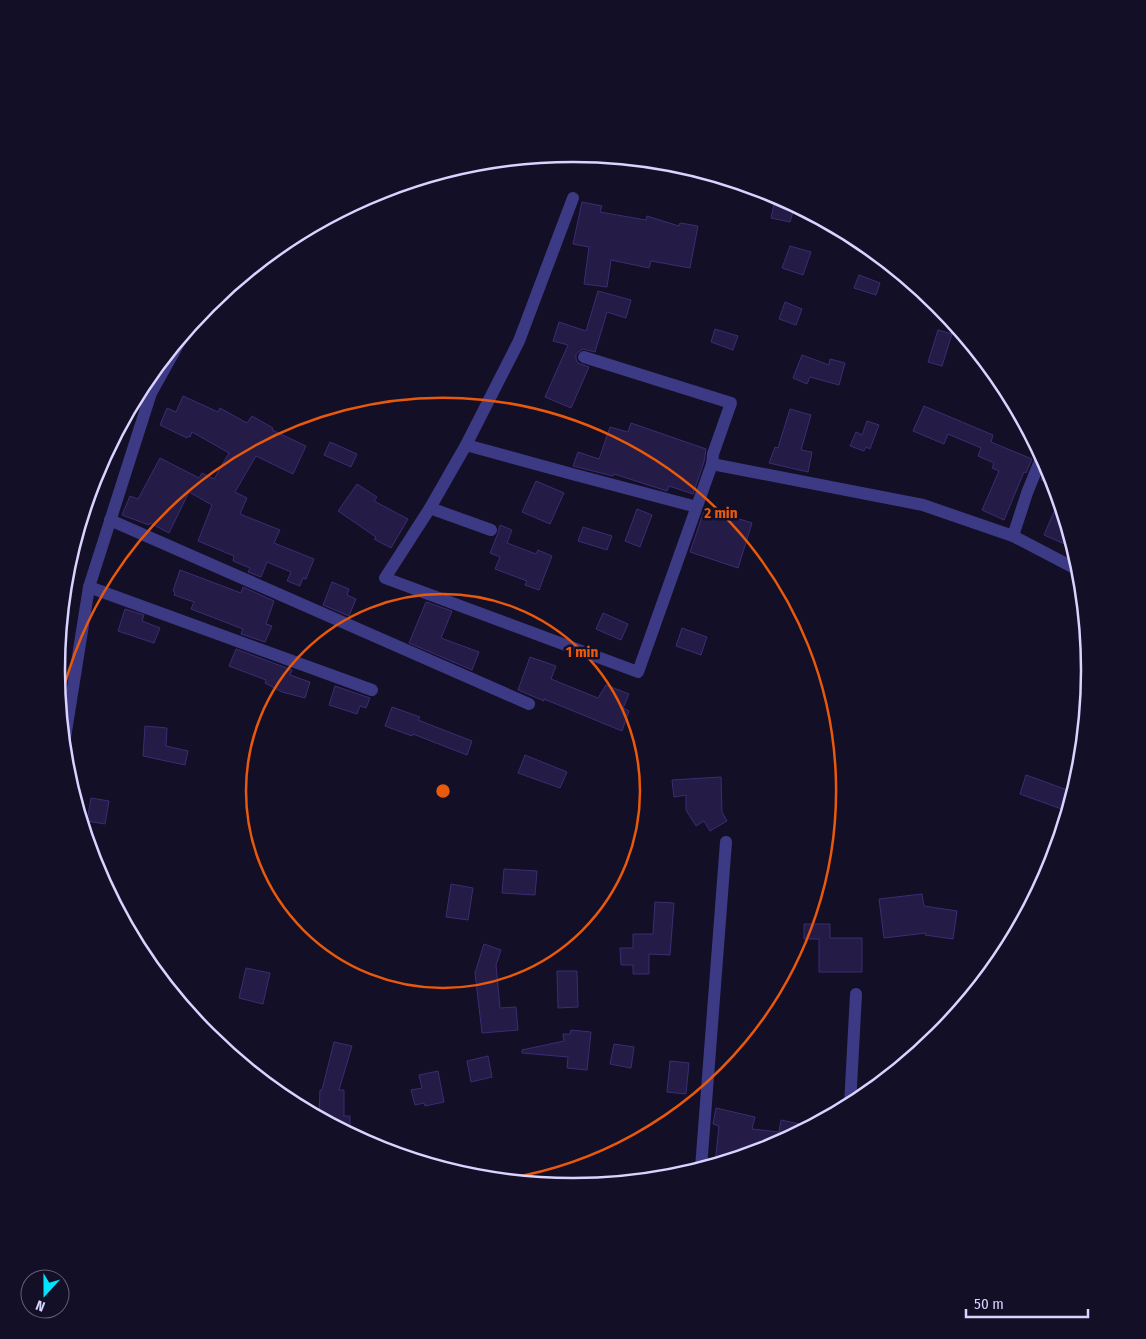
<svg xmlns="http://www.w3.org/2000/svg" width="1146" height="1339" font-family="'Fira Sans Condensed',sans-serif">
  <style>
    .building { fill: #241b47; stroke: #3b2d73 }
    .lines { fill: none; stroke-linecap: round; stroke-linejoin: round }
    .minor { stroke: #3d3a85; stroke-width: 12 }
    .ring { fill: none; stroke: #e8590c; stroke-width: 2.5 }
    .rim { fill: none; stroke: #d9d4ff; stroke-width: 2.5 }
    .centre { fill: #e8590c; stroke: #130f26; stroke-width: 2.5 }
    .ring-label { font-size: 15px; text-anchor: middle; font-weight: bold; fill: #e8590c; stroke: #130f26; stroke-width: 5; stroke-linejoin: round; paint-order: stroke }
  </style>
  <rect width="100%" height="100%" fill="#130f26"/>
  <g class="building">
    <path d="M776,195L795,205L790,222L771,218Z"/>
    <path d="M582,202L602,206L600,212L646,220L647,216L679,226L680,223L698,226L690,268L651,261L649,268L611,260L607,287L584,284L589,247L573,244Z"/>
    <path d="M790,246L811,252L803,275L782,268Z"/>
    <path d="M859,275L880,283L876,295L854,288Z"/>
    <path d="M598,291L631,300L626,318L607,312L595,352L583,349L576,354V359L578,363L589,367L571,408L545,397L568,345L553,341L559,322L586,331Z"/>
    <path d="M785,302L802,309L796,325L779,319Z"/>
    <path d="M715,329L738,336L733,350L711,342Z"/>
    <path d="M938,330L952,334L942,366L928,362Z"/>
    <path d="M802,355L829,365L830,359L845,363L839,385L810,377L807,384L793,378Z"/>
    <path d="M183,396L218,412L220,408L247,423L252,416L273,428L272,430L306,446L293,474L256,456L235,492L247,498L240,514L280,530L274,543L314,559L306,579L303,578L300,586L287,581L291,572L267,562L261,577L248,572L250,568L233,561L234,556L198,541L212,505L189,492L169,533L150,523L149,525L122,515L130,496L138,499L160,458L199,478L202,473L214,479L229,453L192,432L190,437L188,436L187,438L160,425L167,408L176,412Z"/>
    <path d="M924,406L993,435L991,442L1032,459L1026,473L1024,472L1004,520L982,510L999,471L992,468L994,463L978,456L981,448L948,434L944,444L913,431Z"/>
    <path d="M790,409L811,415L801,450L812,452L808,472L769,463L775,447L778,448Z"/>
    <path d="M867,421L879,425L870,449L866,447L864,451L850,446L856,432L862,435Z"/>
    <path d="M631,423L706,449L704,462L693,494L669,486L667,491L614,474L613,476L573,466L578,452L599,459L610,427L628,432Z"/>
    <path d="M330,442L357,454L351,467L324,455Z"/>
    <path d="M1047,465L1051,472L1055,485L1041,480Z"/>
    <path d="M536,481L564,493L550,524L522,512Z"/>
    <path d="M357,484L377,497L374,501L408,519L391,548L374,539L376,537L338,511Z"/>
    <path d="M1059,500L1066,524L1074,548L1044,535Z"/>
    <path d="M705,508L752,523L738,568L690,552Z"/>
    <path d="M637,509L652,515L640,547L625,541Z"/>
    <path d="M500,525L512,530L507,543L536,554L538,550L552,556L539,590L525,585L527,581L495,569L500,557L490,553L498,533Z"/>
    <path d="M583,527L612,536L607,550L578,541Z"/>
    <path d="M180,570L241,593L243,587L274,601L266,624L272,626L265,642L241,634L243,629L191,609L194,602L174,595L175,592L173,591Z"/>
    <path d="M332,582L349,589L347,595L356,599L349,616L323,605Z"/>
    <path d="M426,602L452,611L441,638L479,652L472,670L409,643Z"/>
    <path d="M125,609L144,615L142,621L160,628L154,643L118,631Z"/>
    <path d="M603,613L628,624L621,640L596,629Z"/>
    <path d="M682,628L707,637L701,655L676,646Z"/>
    <path d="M236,649L292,670L290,675L310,682L305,698L282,692L265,683L266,680L229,666Z"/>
    <path d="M530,657L556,666L551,679L598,698L606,685L629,694L623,708L629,711L622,731L544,699V701L518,690Z"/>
    <path d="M335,686L370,698L366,708L360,706L357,714L329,705Z"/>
    <path d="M392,707L420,717L418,720L472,741L467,755L413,734L412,736L385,726Z"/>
    <path d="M145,726L167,728L166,746L188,751L185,765L143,756Z"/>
    <path d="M525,755L567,772L560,788L518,773Z"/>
    <path d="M1026,775L1073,792L1067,811L1020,794Z"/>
    <path d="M721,777L722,812L727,821L710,831L704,821L696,826L686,810V795L674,797L672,780Z"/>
    <path d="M91,798L109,801L105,824L87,821Z"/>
    <path d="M504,869L537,871L535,895L502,893Z"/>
    <path d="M451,884L473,888L468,920L446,917Z"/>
    <path d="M922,894L924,906L957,911L953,939L925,935L926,933L884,938L879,899Z"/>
    <path d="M655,902L674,903L670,955L649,954V974H633V965H621L620,948H633V934H653Z"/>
    <path d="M804,924H830V938H862V972H819V939H804Z"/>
    <path d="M484,944L501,950L496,965L500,1008L516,1007L518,1030L482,1033L475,973Z"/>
    <path d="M246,968L270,973L263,1004L239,998Z"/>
    <path d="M557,971H577L578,1007L558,1008Z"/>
    <path d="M571,1030L591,1032L587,1070L567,1068L568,1057L522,1053V1050L564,1041L563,1034H570Z"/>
    <path d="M334,1042L352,1046L339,1090H344V1116H350V1134L316,1115H319L320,1090H322Z"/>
    <path d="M614,1044L634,1047L631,1068L610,1064Z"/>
    <path d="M488,1056L492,1077L471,1082L467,1061Z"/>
    <path d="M670,1061L689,1063L686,1094L667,1092Z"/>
    <path d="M438,1071L444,1102L425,1106L424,1103L415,1105L411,1090L422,1088L419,1075Z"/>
    <path d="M716,1108L755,1117L752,1129L779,1132L781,1120L810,1126L770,1147L757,1151L740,1149L739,1157L715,1164L719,1126L713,1124Z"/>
  </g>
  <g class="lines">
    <g class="minor">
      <path d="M573,198L519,341L466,445L430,508L385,578L638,672L712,464L923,505L1013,536L1080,571"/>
      <path d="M584,357L731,403L713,454L712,464"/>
      <path d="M466,445L572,474L697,507"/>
      <path d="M430,508L491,530"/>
      <path d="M110,520L529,704"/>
      <path d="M1013,536L1027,493L1042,456"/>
      <path d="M89,587L372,690"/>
      <path d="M64,744L89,587L151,393L185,332"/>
      <path d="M850,1105L856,994"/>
      <path d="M701,1168L726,842"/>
    </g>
  </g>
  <g class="ring">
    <circle cx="443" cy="791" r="197"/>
    <path d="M60 703A393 393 0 1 1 504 1179"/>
  </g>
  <path d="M0 0H1146V1339H0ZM65 670a508 508 0 1 1 1016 0a508 508 0 1 1-1016 0Z" fill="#130f26" fill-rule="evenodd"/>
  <path class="rim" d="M65 670a508 508 0 1 1 1016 0a508 508 0 1 1-1016 0Z"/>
  <circle cx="443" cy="791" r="8" class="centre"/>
  <g class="ring-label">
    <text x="721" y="518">2 min</text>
    <text x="582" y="657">1 min</text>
  </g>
  <g transform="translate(45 1294) rotate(201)"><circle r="24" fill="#130f26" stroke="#625e7d"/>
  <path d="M0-4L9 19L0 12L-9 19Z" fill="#00e5ff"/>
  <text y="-8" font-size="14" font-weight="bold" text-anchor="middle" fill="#d9d4ff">N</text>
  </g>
  <path d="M966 1309v8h122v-8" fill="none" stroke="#d9d4ff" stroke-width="2.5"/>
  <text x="974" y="1309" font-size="15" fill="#d9d4ff" stroke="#130f26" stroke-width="4" paint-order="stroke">50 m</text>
</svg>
